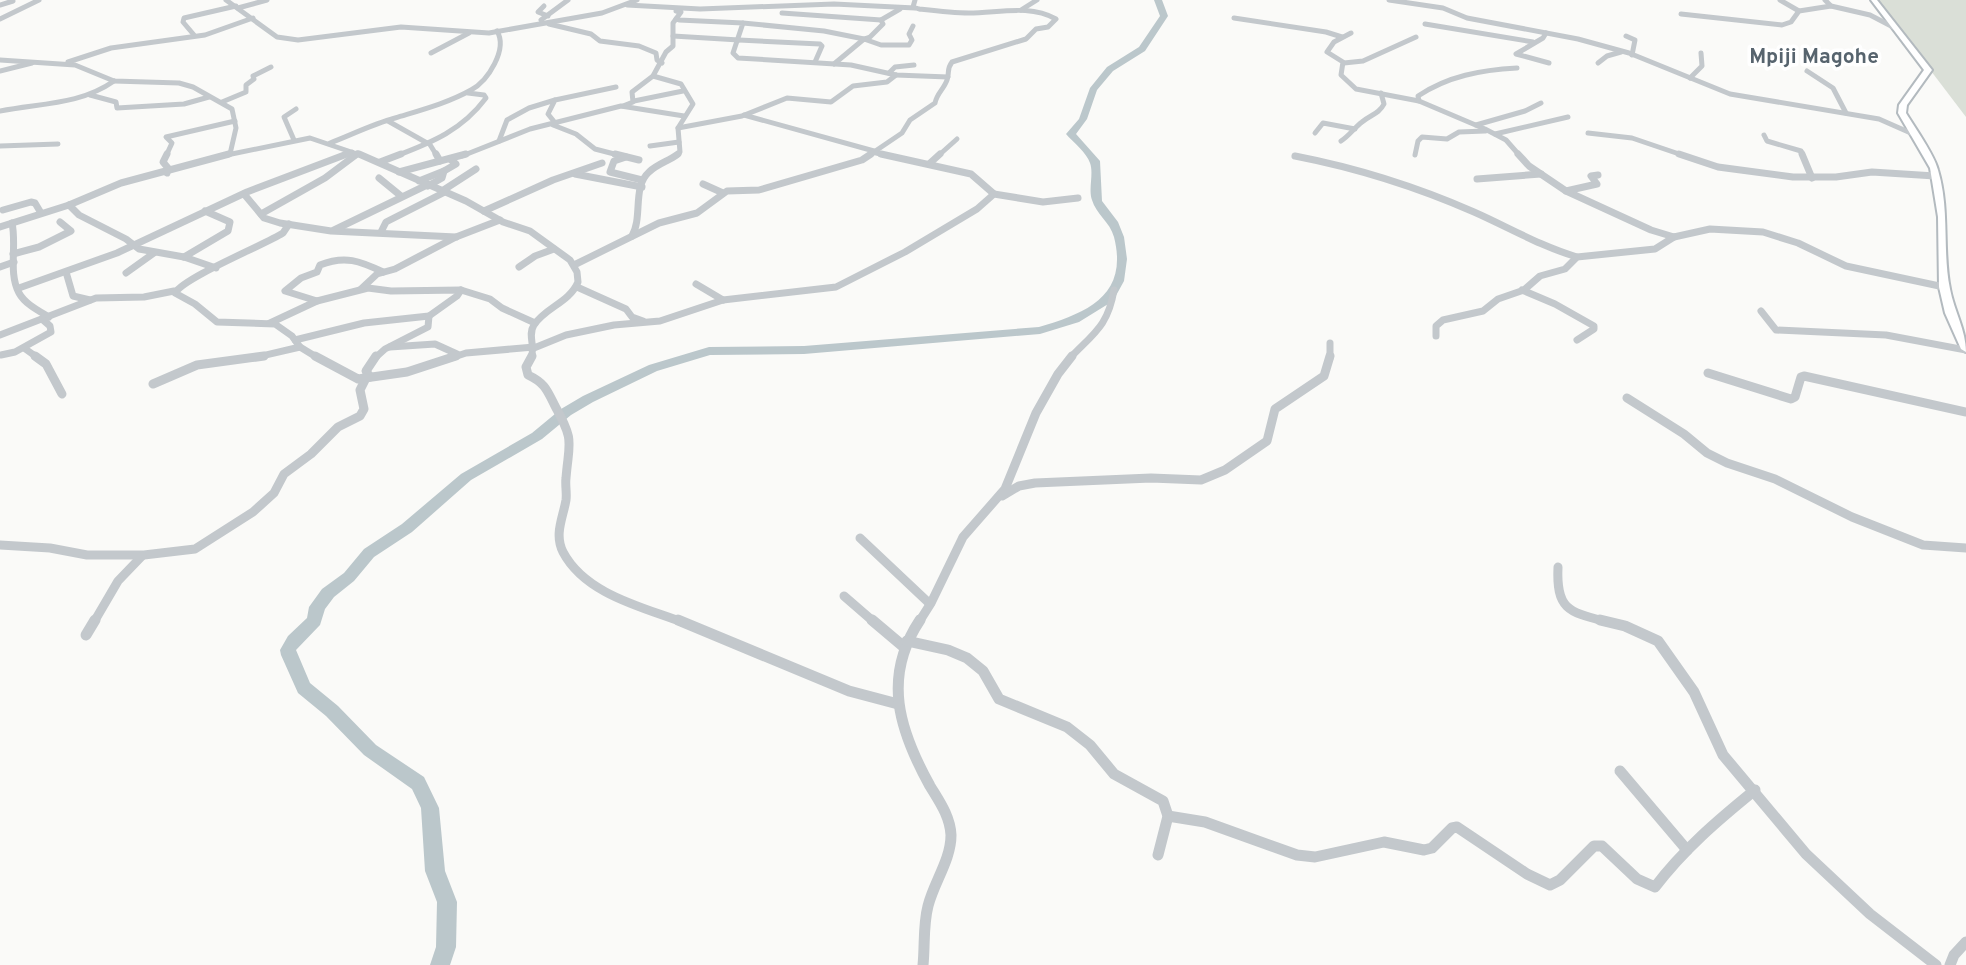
<svg xmlns="http://www.w3.org/2000/svg" width="1966" height="965" font-family="Overpass,sans-serif">
  <style>
    .green { fill: #dadfd7 }
    .lines { fill: none; stroke-linecap: round; stroke-linejoin: round }
    .river { fill: #bbc7cb; fill-rule: evenodd }
    .secondary-casing { stroke: #b3babf; stroke-width: 4 }
    .street-far3 { stroke: #c3c8cc; stroke-width: 5 }
    .street-far2 { stroke: #c3c8cc; stroke-width: 7 }
    .street-far1 { stroke: #c3c8cc; stroke-width: 9 }
    .street { stroke: #c3c8cc; stroke-width: 11 }
    .secondary { fill: #fff; fill-rule: evenodd }
    .labels { text-anchor: middle; stroke-width: 7; stroke-linejoin: round; paint-order: stroke }
    .far-quarter-label { font-size: 21px; font-weight: bold; fill: #57646e; stroke: #fff }
  </style>
  <rect width="100%" height="100%" fill="#fafaf8"/>
  <path class="green" d="M1877,0H1966V117Z"/>
  <g class="lines">
    <path class="river" d="M1154,0H1162L1168,16L1145,51L1113,71L1097,90L1087,119L1076,134L1100,161L1102,201L1118,222L1124,237L1127,259L1124,281L1113,301L1079,322L1040,334L804,354L710,355L657,371L593,402L571,415L542,439L471,480L412,532L374,557L354,581L334,597L325,609L320,625L296,650L310,683L338,706L376,745L424,777L439,808L445,871L457,902L456,947L450,965H430L436,947L437,902L425,871L421,808L412,789L364,755L326,716L298,693L281,655L280,650L288,636L307,618L309,607L322,589L344,573L364,549L402,524L461,474L532,433L561,409L583,396L649,365L709,347L804,346L1039,327C1086,313 1129,296 1114,237C1110,222 1096,214 1092,200C1088,189 1094,174 1090,163C1087,153 1073,142 1066,134L1079,119L1090,88L1107,67L1139,47L1160,16Z"/>
    <g class="secondary-casing">
      <path id="secondary" d="M1871,0H1877L1932,70L1907,105L1906,113C1915,128 1934,154 1938,170C1950,210 1942,251 1950,289C1954,311 1966,330 1966,352L1961,349L1945,313L1939,287L1938,217L1930,168L1898,113L1899,105L1924,70Z"/>
    </g>
    <g class="street-far3">
      <path d="M226,0L277,37L298,40L401,27L489,33L602,13L637,0"/>
      <path d="M1389,0L1443,8L1467,18L1578,39L1629,53L1730,94L1879,119L1913,134"/>
      <path d="M1780,0L1799,11"/>
      <path d="M1825,0L1831,6L1870,15L1893,27"/>
      <path d="M0,5L13,1"/>
      <path d="M627,5L700,9L834,4L915,8"/>
      <path d="M544,6L538,12L548,16"/>
      <path d="M238,8L267,0"/>
      <path d="M1021,10L1037,0"/>
      <path d="M676,11L681,12L676,19L679,20L743,23L733,53L738,58L851,65L896,75L948,77"/>
      <path d="M782,13L881,20"/>
      <path d="M1681,14L1782,25L1791,22L1799,11L1831,6"/>
      <path d="M1234,18L1326,32L1342,37"/>
      <path d="M0,19L39,0"/>
      <path d="M541,20L568,0"/>
      <path d="M743,23L824,31L864,39L870,37L883,24L881,20L900,9"/>
      <path d="M549,24L591,34L600,41L639,46L656,53L657,60L662,63"/>
      <path d="M1425,24L1533,42"/>
      <path d="M1351,33L1334,42L1327,52L1343,62L1341,75L1356,89L1419,101L1485,129L1506,140L1520,156"/>
      <path d="M1546,33L1543,38L1516,54L1549,63"/>
      <path d="M194,35L183,22L184,18L236,6"/>
      <path d="M673,36L739,40"/>
      <path d="M1626,36L1635,40L1632,55"/>
      <path d="M739,40L820,44L822,46L815,62"/>
      <path d="M431,53L469,33"/>
      <path d="M0,60L75,65L114,81L179,83L193,87L232,109L236,128L230,154"/>
      <path d="M68,62L111,48L205,35L253,18"/>
      <path d="M1344,63L1363,61L1416,37"/>
      <path d="M1598,63L1607,56L1621,52"/>
      <path d="M834,64L864,39L881,45H909L912,40L909,34L913,26"/>
      <path d="M0,71L32,63"/>
      <path d="M1807,71L1833,88L1846,113"/>
      <path d="M889,73L895,67L914,65"/>
      <path d="M653,76L681,84L693,104L678,128L680,152L676,156"/>
      <path d="M1690,78L1702,66L1701,53"/>
      <path d="M90,95L116,102L117,108L184,104L209,97"/>
      <path d="M634,101L683,91"/>
      <path d="M1419,101L1418,96C1448,76 1481,70 1517,68"/>
      <path d="M222,102L246,92V85L254,79L253,76L271,67"/>
      <path d="M623,106L633,102L632,92L653,76L666,52L673,46V23L676,19"/>
      <path d="M0,111C40,103 80,105 114,81"/>
      <path d="M744,115L874,151"/>
      <path d="M388,121L427,143"/>
      <path d="M556,124L548,114L555,100L616,87"/>
      <path d="M553,125L576,134L595,149L622,156"/>
      <path d="M1476,125L1525,111L1541,103"/>
      <path d="M678,128L742,116L787,98L831,102L853,86L887,82L896,75"/>
      <path d="M1315,133L1323,123L1355,129"/>
      <path d="M1588,133L1632,138L1685,156"/>
      <path d="M1495,134L1568,117"/>
      <path d="M1764,135L1767,141L1801,151L1803,156"/>
      <path d="M294,140L284,117L296,109"/>
      <path d="M499,141L507,120L529,108L555,100"/>
      <path d="M1341,141C1350,135 1354,128 1362,122C1370,115 1379,114 1384,104L1381,93"/>
      <path d="M330,143C351,135 373,124 395,118C421,110 448,103 471,90C488,81 508,49 497,31"/>
      <path d="M429,143L437,156"/>
      <path d="M0,146L58,144"/>
      <path d="M650,146L679,142"/>
      <path d="M872,152L889,156"/>
      <path d="M1415,155L1418,141L1422,137L1447,139L1459,132L1485,131"/>
      <path d="M166,156L172,143L166,137L235,121"/>
      <path d="M222,156L310,138L363,156"/>
      <path d="M342,156L352,152"/>
      <path d="M355,156L357,154"/>
      <path d="M396,156C433,142 462,130 486,98L484,95L468,93"/>
      <path d="M462,156L530,129L621,106L684,116"/>
      <path d="M868,156L902,133L910,120L935,103C937,93 944,89 947,80C950,72 946,70 952,62L1026,39L1036,29L1048,27L1056,19C1029,4 998,13 969,13C952,13 936,11 919,9L913,7L915,0"/>
      <path d="M938,156L957,139"/>
    </g>
    <g class="street-far2">
      <path d="M167,154L163,162L168,168L167,173"/>
      <path d="M359,154L466,201L503,222L530,231L570,260L577,272L578,282C569,303 546,307 534,325C527,335 536,346 531,358"/>
      <path d="M436,154L440,161"/>
      <path d="M615,154L639,160"/>
      <path d="M881,154L971,174L994,194L1043,202L1078,198"/>
      <path d="M1518,154L1529,166L1566,191L1651,230L1674,237L1710,229L1763,232L1798,243L1846,266L1944,287"/>
      <path d="M1679,154L1718,167L1793,177H1836L1872,172L1935,176"/>
      <path d="M1802,154L1812,178"/>
      <path d="M1295,156C1357,168 1417,187 1474,212C1508,227 1540,246 1577,257"/>
      <path d="M626,157L614,161L610,172L642,180"/>
      <path d="M380,162L401,154"/>
      <path d="M929,164L940,154"/>
      <path d="M399,172L466,154"/>
      <path d="M575,174L642,187"/>
      <path d="M379,178L401,196"/>
      <path d="M1477,179L1541,174"/>
      <path d="M419,181L444,171"/>
      <path d="M703,184L723,193"/>
      <path d="M428,186L442,178L444,171L456,164L450,159"/>
      <path d="M442,191L476,169"/>
      <path d="M1566,191L1597,184L1591,176L1598,175"/>
      <path d="M244,194L264,218L280,223L331,231L456,237"/>
      <path d="M69,205L79,215L126,239L139,249L184,257L216,268"/>
      <path d="M3,210L31,202L35,203L41,213"/>
      <path d="M484,211L553,180L602,163"/>
      <path d="M261,214L325,178L357,154"/>
      <path d="M12,223C17,245 8,273 19,293C25,304 39,311 49,317"/>
      <path d="M289,224L283,233C262,246 185,277 175,293L195,304L217,322L275,324L292,336L300,347L318,358"/>
      <path d="M0,227L69,205L121,183L229,154"/>
      <path d="M334,230L427,185"/>
      <path d="M381,232L386,222L445,192"/>
      <path d="M632,236C643,217 632,187 649,172C657,164 669,161 678,154"/>
      <path d="M13,254L39,247L71,231L60,222"/>
      <path d="M184,257L228,231L230,222L205,211"/>
      <path d="M574,265L659,223L697,213L727,191L759,190L862,160L871,154"/>
      <path d="M0,267L14,262"/>
      <path d="M519,267L535,256L554,249"/>
      <path d="M66,272L73,296L90,300"/>
      <path d="M383,272C360,261 345,255 320,265L317,272L301,278L285,291L317,301L368,288L391,291L461,290L490,299L502,308L535,323"/>
      <path d="M126,273L154,253"/>
      <path d="M696,284L723,300"/>
      <path d="M577,287L626,309L632,317L643,321"/>
      <path d="M19,288L117,253L247,192L347,154"/>
      <path d="M361,289L377,274L395,269L456,237L500,220"/>
      <path d="M1522,290L1555,304L1594,326V329L1577,340"/>
      <path d="M1761,311L1776,330L1886,335L1966,350"/>
      <path d="M270,323L317,301"/>
      <path d="M0,335L96,298L144,297L174,291"/>
      <path d="M1436,336V326L1443,320L1483,311L1498,299L1524,290L1540,276L1565,269L1577,257L1655,249L1674,237"/>
      <path d="M295,340L364,323L429,316L457,296L461,290"/>
      <path d="M390,347L435,344L457,354"/>
      <path d="M24,348L38,358"/>
      <path d="M534,348L566,335L614,325L660,321L723,300L836,287L905,252L977,209L994,194"/>
      <path d="M1,355L15,352L51,332L50,326L42,319"/>
      <path d="M253,358L300,347"/>
      <path d="M375,358L385,349L428,327L429,316"/>
      <path d="M451,358L466,353L534,347"/>
      <path d="M1070,358C1094,333 1108,326 1114,290"/>
      <path d="M1330,358V343"/>
    </g>
    <g class="street-far1">
      <path d="M35,356L46,364L62,394"/>
      <path d="M315,356L358,379L407,372L456,356"/>
      <path d="M532,356L526,367L528,375C545,383 547,390 555,406C575,442 569,441 566,478C565,485 567,493 566,500C563,518 554,534 563,552C585,594 642,607 682,622"/>
      <path d="M1708,373L1791,399L1795,397L1801,377L1804,376L1966,412"/>
      <path d="M370,377L366,371L376,356"/>
      <path d="M153,384L197,365L264,356"/>
      <path d="M1627,398L1684,434L1707,453L1727,463L1775,479L1852,517L1923,545L1966,548"/>
      <path d="M1002,496L1019,486L1035,483L1151,478L1201,480L1225,470L1267,441L1275,409L1324,376L1330,356"/>
      <path d="M860,538L930,604"/>
      <path d="M0,545L50,548L87,555H144L195,549L253,512L274,493L284,474L311,454L338,427L360,416L364,409L360,390L366,378"/>
      <path d="M1558,567C1556,610 1569,612 1607,622"/>
      <path d="M844,596L874,622"/>
      <path d="M94,622L118,581L142,556"/>
      <path d="M919,622L931,603L963,537L1005,489L1036,413L1058,374L1072,356"/>
    </g>
    <g class="street">
      <path d="M678,620L849,691L898,704"/>
      <path d="M872,620L904,647"/>
      <path d="M920,620C882,677 899,730 930,786C939,801 950,816 951,835C951,860 934,882 928,906C923,925 925,945 923,965"/>
      <path d="M1600,620L1625,626L1658,641L1694,692L1723,755L1806,854L1870,914L1936,965"/>
      <path d="M86,635L95,620"/>
      <path d="M907,641L948,650L967,658L983,671L999,699L1067,727L1090,745L1114,774L1163,801L1168,816L1158,855"/>
      <path d="M1620,771L1687,850"/>
      <path d="M1168,816L1205,822L1297,855L1315,857L1384,842L1424,850L1432,848L1452,828L1457,827L1527,874L1550,885L1560,880L1594,846H1602L1637,879L1655,887C1684,849 1718,820 1755,790"/>
      <path d="M1950,965L1954,955L1966,942"/>
    </g>
    <use href="#secondary" class="secondary"/>
  </g>
  <g class="labels">
    <g class="far-quarter-label">
      <text x="1814" y="63">Mpiji Magohe</text>
    </g>
  </g>
</svg>
